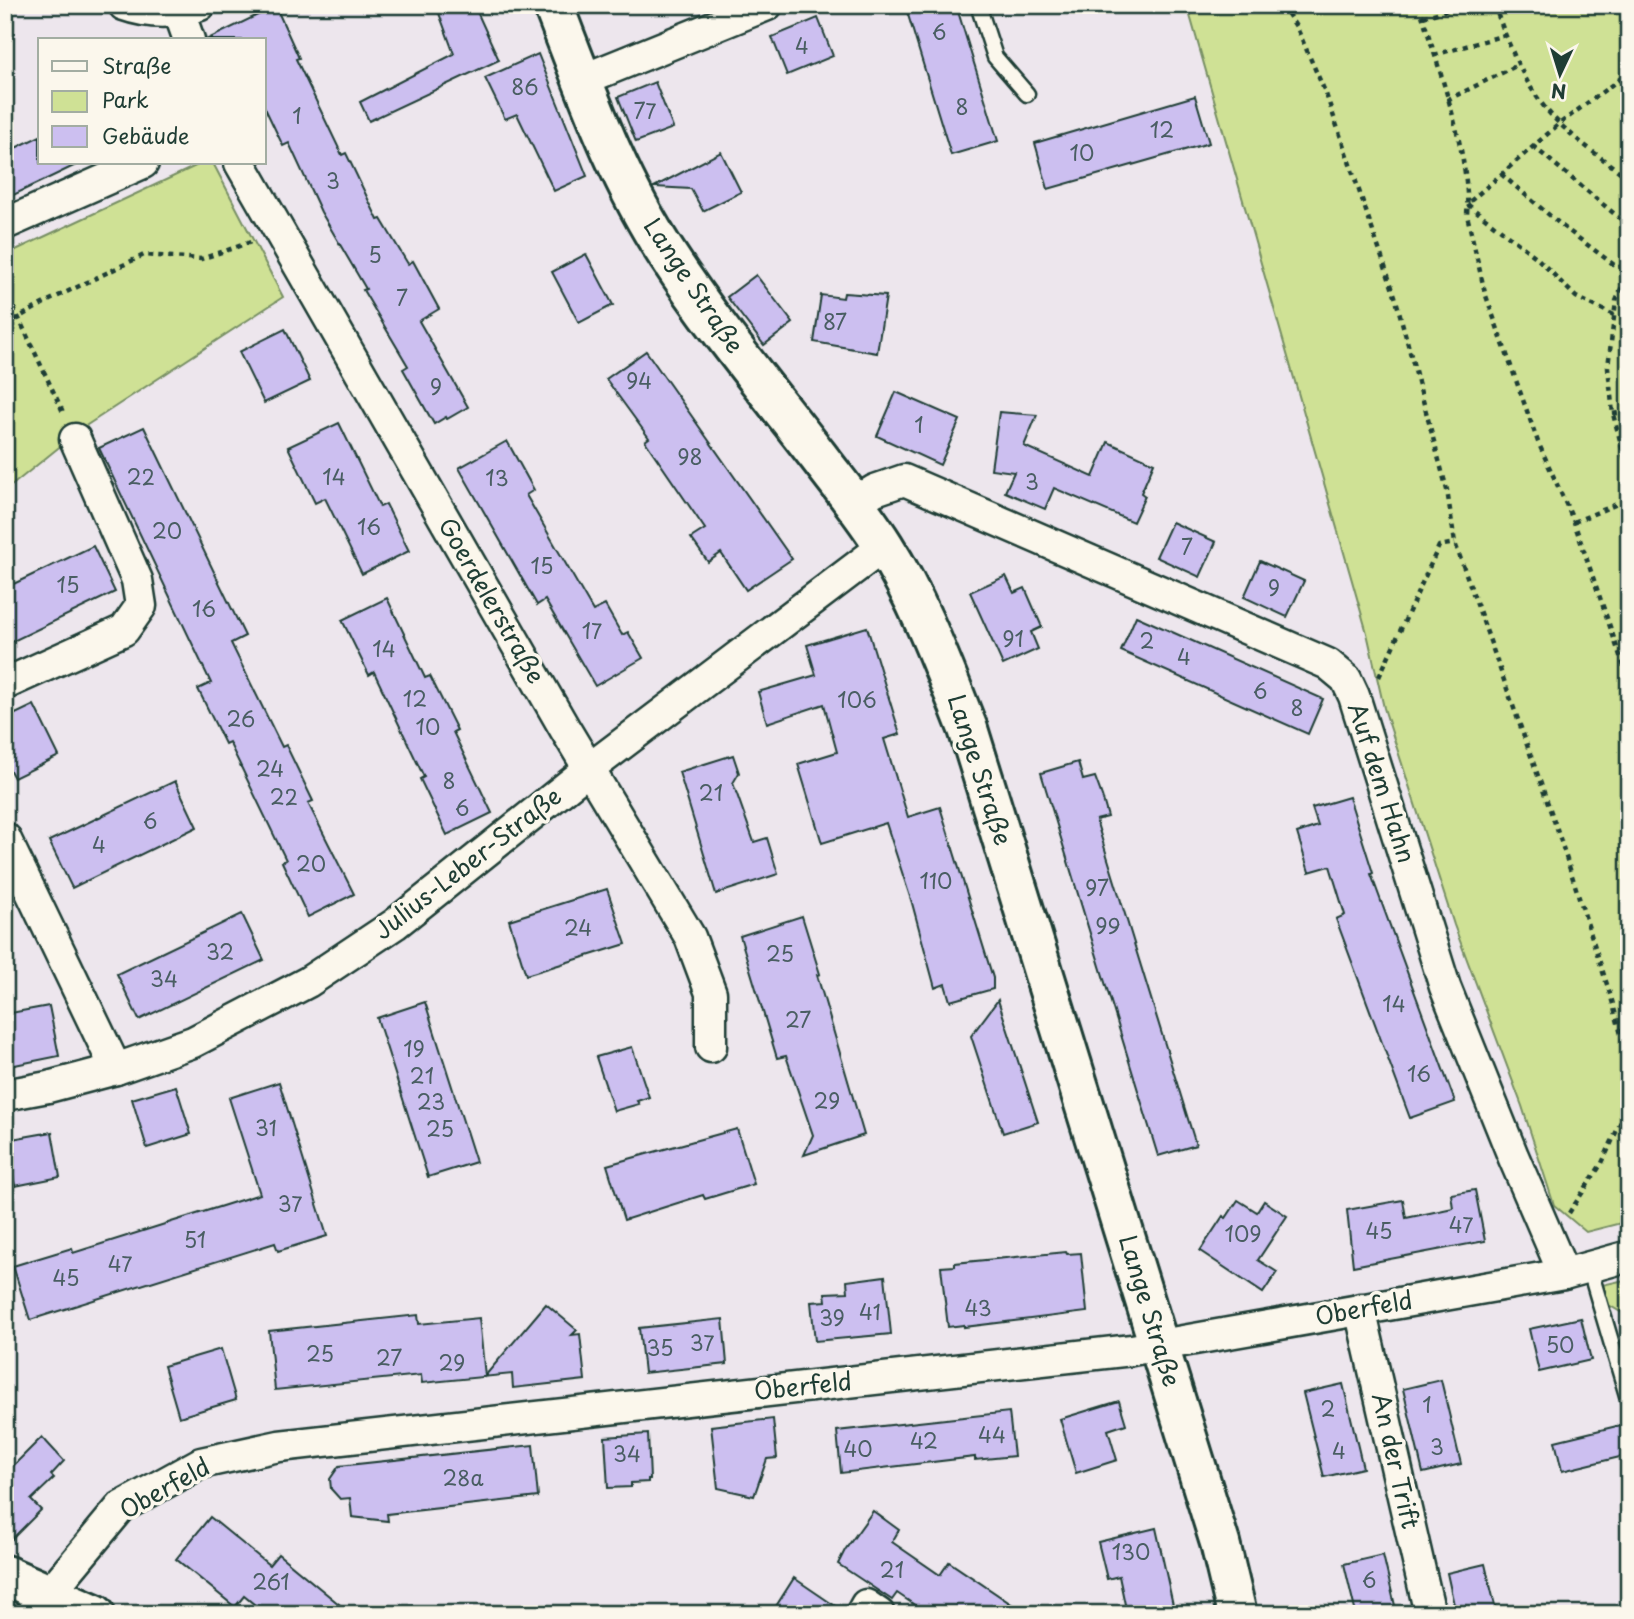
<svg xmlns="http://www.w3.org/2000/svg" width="1634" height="1619" font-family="'Playpen Sans',sans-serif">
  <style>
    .green { fill: #cfe195; stroke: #778f64; stroke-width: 2 }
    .building { fill: #ccbff0; stroke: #1f3d34; stroke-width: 2 }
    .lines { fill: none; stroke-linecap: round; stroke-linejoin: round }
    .lane-casing { stroke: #1f3d34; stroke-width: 19 }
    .street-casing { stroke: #1f3d34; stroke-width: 35 }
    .secondary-casing { stroke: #1f3d34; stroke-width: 44 }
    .path { stroke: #1f3d34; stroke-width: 4.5; stroke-dasharray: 5 5; stroke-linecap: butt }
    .lane { stroke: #fbf7ec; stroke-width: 14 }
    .street { stroke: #fbf7ec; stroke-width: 30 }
    .secondary { stroke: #fbf7ec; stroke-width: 38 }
    .labels { text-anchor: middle; stroke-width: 7; stroke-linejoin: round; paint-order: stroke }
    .number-label { font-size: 21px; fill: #4a5e63 }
    .street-label { font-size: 24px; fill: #1f3d34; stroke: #fbf7ec }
  </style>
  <rect width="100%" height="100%" fill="#ede6ed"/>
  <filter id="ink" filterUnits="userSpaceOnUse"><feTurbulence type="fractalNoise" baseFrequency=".0143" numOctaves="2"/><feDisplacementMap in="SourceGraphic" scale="14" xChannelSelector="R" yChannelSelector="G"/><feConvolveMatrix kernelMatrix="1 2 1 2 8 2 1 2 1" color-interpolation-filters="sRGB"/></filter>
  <g filter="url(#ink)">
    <g class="green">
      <path d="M1187,5H1629V1221L1586,1232L1554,1205L1522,1106L1454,925L1384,708L1367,633Z"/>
      <path d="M202,163H213L283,297L84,427L5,491V255Z"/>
      <path d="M1629,1279V1317L1602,1301L1598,1293L1602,1285Z"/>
    </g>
    <g class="building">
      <path d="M264,5H275L299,58L296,59L342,155L346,153L378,220L381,219L408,264L413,261L439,309L419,321L468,407L447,419L446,417L434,424L403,369L408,366L363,290L366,289L321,212L289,143L283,146L264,106V40H206L264,12Z"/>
      <path d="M436,5H474L499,60L369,121L360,102L454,54Z"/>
      <path d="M905,5H956L998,141L951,155Z"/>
      <path d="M818,18L833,56L787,75L772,37Z"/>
      <path d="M538,54L587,176L554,191L517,114L505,119L485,78Z"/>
      <path d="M655,82L673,128L636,142L618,97Z"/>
      <path d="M1195,96L1209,143L1048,189L1035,143Z"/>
      <path d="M40,136V163H80L5,199V153Z"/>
      <path d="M721,152L741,192L703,211L691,189L654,187Z"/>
      <path d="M586,254L613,305L579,323L552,272Z"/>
      <path d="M756,275L793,323L764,345L727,297Z"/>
      <path d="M844,293L886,296L877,353L814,342L821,295L843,298Z"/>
      <path d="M285,329L310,381L264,403L239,352Z"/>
      <path d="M646,351L792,559L746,590L721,553L708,562L691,538L705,529L645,441L649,438L606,379Z"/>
      <path d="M896,392L960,420L940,465L877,436Z"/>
      <path d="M999,412L1037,415L1024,446L1093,477L1108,442L1154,463L1141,493L1145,496L1133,522L1054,488L1045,509L1005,492L1014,472L991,469Z"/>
      <path d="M339,423L380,507L386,504L409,551L362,574L325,498L315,503L288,447Z"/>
      <path d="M144,427L245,636L231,643L282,747L286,745L313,801L308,803L354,894L308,917L282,862L286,860L229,742L225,744L198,689L211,683L99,448Z"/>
      <path d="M507,441L534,490L526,495L593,611L605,605L622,635L628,632L643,658L595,686L545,600L537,605L459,468Z"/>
      <path d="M1172,522L1216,542L1200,577L1156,557Z"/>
      <path d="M93,546L115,592L5,645V588Z"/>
      <path d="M1260,561L1304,581L1287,617L1244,597Z"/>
      <path d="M1006,576L1014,593L1025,588L1042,627L1031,632L1038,649L1003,665L970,592Z"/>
      <path d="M387,598L425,678L430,676L457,730L453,732L492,813L447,835L420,779L424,777L374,672L369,675L342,620Z"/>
      <path d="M1136,616L1323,699L1308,734L1121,651Z"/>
      <path d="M867,627L900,734L884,739L908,817L940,807L993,978V989L950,1001L945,984L935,988L912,903L886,823L822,843L798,764L837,752L824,704L767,723L758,692L816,675L807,645Z"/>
      <path d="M34,705L59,756L14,778L5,761V719Z"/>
      <path d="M733,755L739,773L733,783L754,842L767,838L778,874L716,894L679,772Z"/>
      <path d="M1078,762L1083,780L1095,777L1102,796L1108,817L1096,820L1196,1145L1158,1156L1041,773Z"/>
      <path d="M175,781L197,827L72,888L49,841Z"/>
      <path d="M1349,797L1373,873L1371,874L1455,1102L1410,1118L1336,919L1345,915L1330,866L1309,872L1297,833L1318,826L1312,808Z"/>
      <path d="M607,889L626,944L526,975L509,920Z"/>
      <path d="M242,914L264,960L139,1020L117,974Z"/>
      <path d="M802,916L820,974L817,975L864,1135L804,1155L813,1135L786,1056L777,1058L740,936Z"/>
      <path d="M998,1000L1038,1122L1003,1133L971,1036Z"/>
      <path d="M425,1002L476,1162L428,1177L377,1018Z"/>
      <path d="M49,1006L59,1056L5,1067V1014Z"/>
      <path d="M632,1047L649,1097L637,1101L639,1104L614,1111L596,1057Z"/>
      <path d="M279,1082L327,1236L278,1251L275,1243L30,1320L13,1266L72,1248L73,1253L260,1194L229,1098Z"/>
      <path d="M176,1086L191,1134L147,1148L132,1099Z"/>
      <path d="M737,1129L754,1184L705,1199L703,1195L624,1220L607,1165Z"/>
      <path d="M52,1132L60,1177L15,1186L6,1140Z"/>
      <path d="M1475,1190L1485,1241L1353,1266L1347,1210L1403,1200L1406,1218L1453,1208L1451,1194Z"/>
      <path d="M1238,1200L1257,1212L1264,1201L1287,1216L1258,1260L1277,1272L1263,1293L1200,1251L1223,1216L1226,1218Z"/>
      <path d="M1066,1252L1067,1254L1081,1253L1087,1312L964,1327V1325L948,1327L941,1267L955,1266V1263Z"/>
      <path d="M885,1276L891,1334L815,1341L811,1302L826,1301L825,1293L848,1292L847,1281Z"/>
      <path d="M546,1304L577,1330L572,1335L580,1334L585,1380L513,1388L512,1374L422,1383L421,1375L275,1390L269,1331L418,1315L419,1324L479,1318L485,1376Z"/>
      <path d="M1581,1318L1591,1360L1539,1372L1529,1329Z"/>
      <path d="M723,1319L727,1364L644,1373L639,1328Z"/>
      <path d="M221,1349L236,1400L179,1417L164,1366Z"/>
      <path d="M1441,1380L1461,1464L1423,1473L1403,1389Z"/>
      <path d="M1343,1384L1363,1468L1324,1477L1303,1393Z"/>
      <path d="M1119,1401L1126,1424L1108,1430L1117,1460L1076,1473L1060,1419Z"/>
      <path d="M1009,1412L1014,1456L975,1460V1457L841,1473L837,1431Z"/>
      <path d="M773,1419L777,1458L767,1459L754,1496L718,1488L711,1426Z"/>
      <path d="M1621,1425L1628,1455L1562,1471L1555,1441Z"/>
      <path d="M648,1434L650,1479H648V1482L631,1483V1487L608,1488L605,1437Z"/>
      <path d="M42,1437L64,1461L51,1475L54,1478L31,1500L41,1510L5,1546V1474Z"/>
      <path d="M533,1445L538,1497L387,1514L388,1521L352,1517L350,1498L340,1499L331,1489L330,1479L339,1466Z"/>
      <path d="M873,1511L899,1530L892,1542L940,1575L949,1562L1026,1614H928L897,1593L892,1600L838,1564L845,1550Z"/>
      <path d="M210,1517L269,1565L278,1554L351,1614H266L244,1596L235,1607L176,1559Z"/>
      <path d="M1156,1528L1175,1614H1127L1119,1576L1107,1579L1098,1542Z"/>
      <path d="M1383,1555L1397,1614H1356L1344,1564Z"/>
      <path d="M1485,1564L1497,1614H1456L1447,1573Z"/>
      <path d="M794,1578L844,1612V1614H771Z"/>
    </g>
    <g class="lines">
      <g class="lane-casing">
        <g id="lane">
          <path d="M978,5L995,57L1027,94"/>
          <path d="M1589,1267L1629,1402"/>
        </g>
      </g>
      <g class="street-casing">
        <g id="street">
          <path d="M124,5C149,14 176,14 200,5"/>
          <path d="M179,12L189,40"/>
          <path d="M582,80L767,5"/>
          <path d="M240,163L565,729L690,937L711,993V1047"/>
          <path d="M5,224L143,163"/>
          <path d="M854,503L875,490L904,480L1328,664L1346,679L1354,696L1445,987L1513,1156L1564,1274"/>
          <path d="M5,684L124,630L141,606L137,580L75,439"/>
          <path d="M5,838L116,1069"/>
          <path d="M5,1095L48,1087L116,1069L193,1042L308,982L395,924L589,769L884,546"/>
          <path d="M1360,1309L1430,1614"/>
          <path d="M32,1614L121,1507L201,1463L279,1446L1132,1350L1564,1274L1629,1256"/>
          <path d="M861,1614L866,1605L879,1614"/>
        </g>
      </g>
      <g class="secondary-casing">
        <g id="secondary">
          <path d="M553,5C586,90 617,179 668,256C713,325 767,390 818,456C840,485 864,514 884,546C920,603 943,666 968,729L1220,1543L1237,1614"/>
          <path d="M5,1575L95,1614"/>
        </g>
      </g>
      <g class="path">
        <path d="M1282,5L1297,28L1326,94L1395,296L1447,490L1455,543L1557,829L1611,997L1629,1064"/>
        <path d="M1419,5C1437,65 1471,154 1467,215L1485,293L1538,442L1574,522L1629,682"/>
        <path d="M1494,5C1510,47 1526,92 1560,124C1581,144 1606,161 1629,179"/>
        <path d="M1423,17L1465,5"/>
        <path d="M1434,55L1505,35"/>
        <path d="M1447,100L1518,65"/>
        <path d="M1533,146L1629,226"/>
        <path d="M1501,174L1561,225L1617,267L1629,266"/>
        <path d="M1629,269L1616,301L1608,367L1613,414L1629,474"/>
        <path d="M5,289L63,412"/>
        <path d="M1614,315L1576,297L1536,257L1467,204L1559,124L1621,78L1629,61"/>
        <path d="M5,325L50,300L144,255L201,259L251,242"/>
        <path d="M1613,414L1629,411"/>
        <path d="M1574,522L1629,499"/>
        <path d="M1379,677L1439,546L1455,543"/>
        <path d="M1569,1213L1602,1163L1629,1104"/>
      </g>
      <use href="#lane" class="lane"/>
      <use href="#street" class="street"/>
      <use href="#secondary" class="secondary"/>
    </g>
  </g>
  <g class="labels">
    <g class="number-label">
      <text x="939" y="40">6</text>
      <text x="802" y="54">4</text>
      <text x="525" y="95">86</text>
      <text x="962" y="115">8</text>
      <text x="645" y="119">77</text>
      <text x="297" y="124">1</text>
      <text x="1162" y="138">12</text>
      <text x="1082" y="161">10</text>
      <text x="333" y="189">3</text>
      <text x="375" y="263">5</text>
      <text x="402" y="306">7</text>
      <text x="835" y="330">87</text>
      <text x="639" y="389">94</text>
      <text x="436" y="395">9</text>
      <text x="919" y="433">1</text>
      <text x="690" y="465">98</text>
      <text x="141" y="485">22</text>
      <text x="334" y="485">14</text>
      <text x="497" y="486">13</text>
      <text x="1032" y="490">3</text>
      <text x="369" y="535">16</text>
      <text x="167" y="539">20</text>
      <text x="1187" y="555">7</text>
      <text x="542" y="574">15</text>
      <text x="68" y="593">15</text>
      <text x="1274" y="596">9</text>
      <text x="204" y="617">16</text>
      <text x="592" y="639">17</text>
      <text x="1013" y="647">91</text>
      <text x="1147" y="649">2</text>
      <text x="384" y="657">14</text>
      <text x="1184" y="665">4</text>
      <text x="1260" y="699">6</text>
      <text x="415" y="707">12</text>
      <text x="857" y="708">106</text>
      <text x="1297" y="716">8</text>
      <text x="241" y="727">26</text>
      <text x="428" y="735">10</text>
      <text x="270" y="777">24</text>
      <text x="449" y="789">8</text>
      <text x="711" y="801">21</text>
      <text x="284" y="805">22</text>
      <text x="462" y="816">6</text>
      <text x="150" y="829">6</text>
      <text x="99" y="853">4</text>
      <text x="311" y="872">20</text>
      <text x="936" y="889">110</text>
      <text x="1097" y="896">97</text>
      <text x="1108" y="934">99</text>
      <text x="578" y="936">24</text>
      <text x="220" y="960">32</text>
      <text x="780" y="962">25</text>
      <text x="164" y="987">34</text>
      <text x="1394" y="1012">14</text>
      <text x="798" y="1028">27</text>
      <text x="414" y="1057">19</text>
      <text x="1419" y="1082">16</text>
      <text x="422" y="1084">21</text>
      <text x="827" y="1109">29</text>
      <text x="431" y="1110">23</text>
      <text x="266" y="1136">31</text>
      <text x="440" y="1137">25</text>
      <text x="290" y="1212">37</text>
      <text x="1461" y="1233">47</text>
      <text x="1379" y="1239">45</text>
      <text x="1243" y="1242">109</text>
      <text x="195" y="1248">51</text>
      <text x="120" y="1272">47</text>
      <text x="66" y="1286">45</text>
      <text x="978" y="1316">43</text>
      <text x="870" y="1320">41</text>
      <text x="832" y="1326">39</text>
      <text x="702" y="1351">37</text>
      <text x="1560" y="1353">50</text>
      <text x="660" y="1356">35</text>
      <text x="320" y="1362">25</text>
      <text x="389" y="1366">27</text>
      <text x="452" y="1371">29</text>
      <text x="1427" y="1413">1</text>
      <text x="1328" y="1417">2</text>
      <text x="992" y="1443">44</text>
      <text x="924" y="1449">42</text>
      <text x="1437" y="1455">3</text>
      <text x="858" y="1457">40</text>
      <text x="1339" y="1459">4</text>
      <text x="627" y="1462">34</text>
      <text x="463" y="1486">28a</text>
      <text x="1131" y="1560">130</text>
      <text x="892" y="1578">21</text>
      <text x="1369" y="1588">6</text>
      <text x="271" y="1590">261</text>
    </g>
    <g class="street-label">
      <text transform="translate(693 286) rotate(56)" y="8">Lange Straße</text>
      <text transform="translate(491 601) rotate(60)" y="8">Goerdelerstraße</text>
      <text transform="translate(979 770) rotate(72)" y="8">Lange Straße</text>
      <text transform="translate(1381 783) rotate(72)" y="8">Auf dem Hahn</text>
      <text transform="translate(468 864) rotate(-38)" y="8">Julius-Leber-Straße</text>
      <text transform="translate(1364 1309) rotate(-10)" y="8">Oberfeld</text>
      <text transform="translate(1149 1311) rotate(73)" y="8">Lange Straße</text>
      <text transform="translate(803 1387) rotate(-6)" y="8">Oberfeld</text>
      <text transform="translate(1395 1461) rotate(77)" y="8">An der Trift</text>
      <text transform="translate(165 1489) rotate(-29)" y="8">Oberfeld</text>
    </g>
  </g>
  <rect width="1634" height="1619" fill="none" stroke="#fbf7ec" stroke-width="28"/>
  <rect x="14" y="14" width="1606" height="1591" fill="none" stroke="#1f3d34" stroke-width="2.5" filter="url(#ink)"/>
  <rect x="38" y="38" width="228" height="126" fill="#fbf7ec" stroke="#a3ada2" stroke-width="2"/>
  <rect x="52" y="61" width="35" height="10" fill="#fbf7ec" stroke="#a3ada2" stroke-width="2"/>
  <text x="102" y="74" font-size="21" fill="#1f3d34">Straße</text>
  <rect x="52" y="91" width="35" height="21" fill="#cfe195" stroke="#a3ada2" stroke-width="2"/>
  <text x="102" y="108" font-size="21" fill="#1f3d34">Park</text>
  <rect x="52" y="126" width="35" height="21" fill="#ccbff0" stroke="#a3ada2" stroke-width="2"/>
  <text x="102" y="144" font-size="21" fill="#1f3d34">Gebäude</text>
  <g transform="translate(1560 74) rotate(184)" stroke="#fbf7ec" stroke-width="5" paint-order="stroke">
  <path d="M0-5L12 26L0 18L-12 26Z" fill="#1f3d34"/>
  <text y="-10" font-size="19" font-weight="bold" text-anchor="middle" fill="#1f3d34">N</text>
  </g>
</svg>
